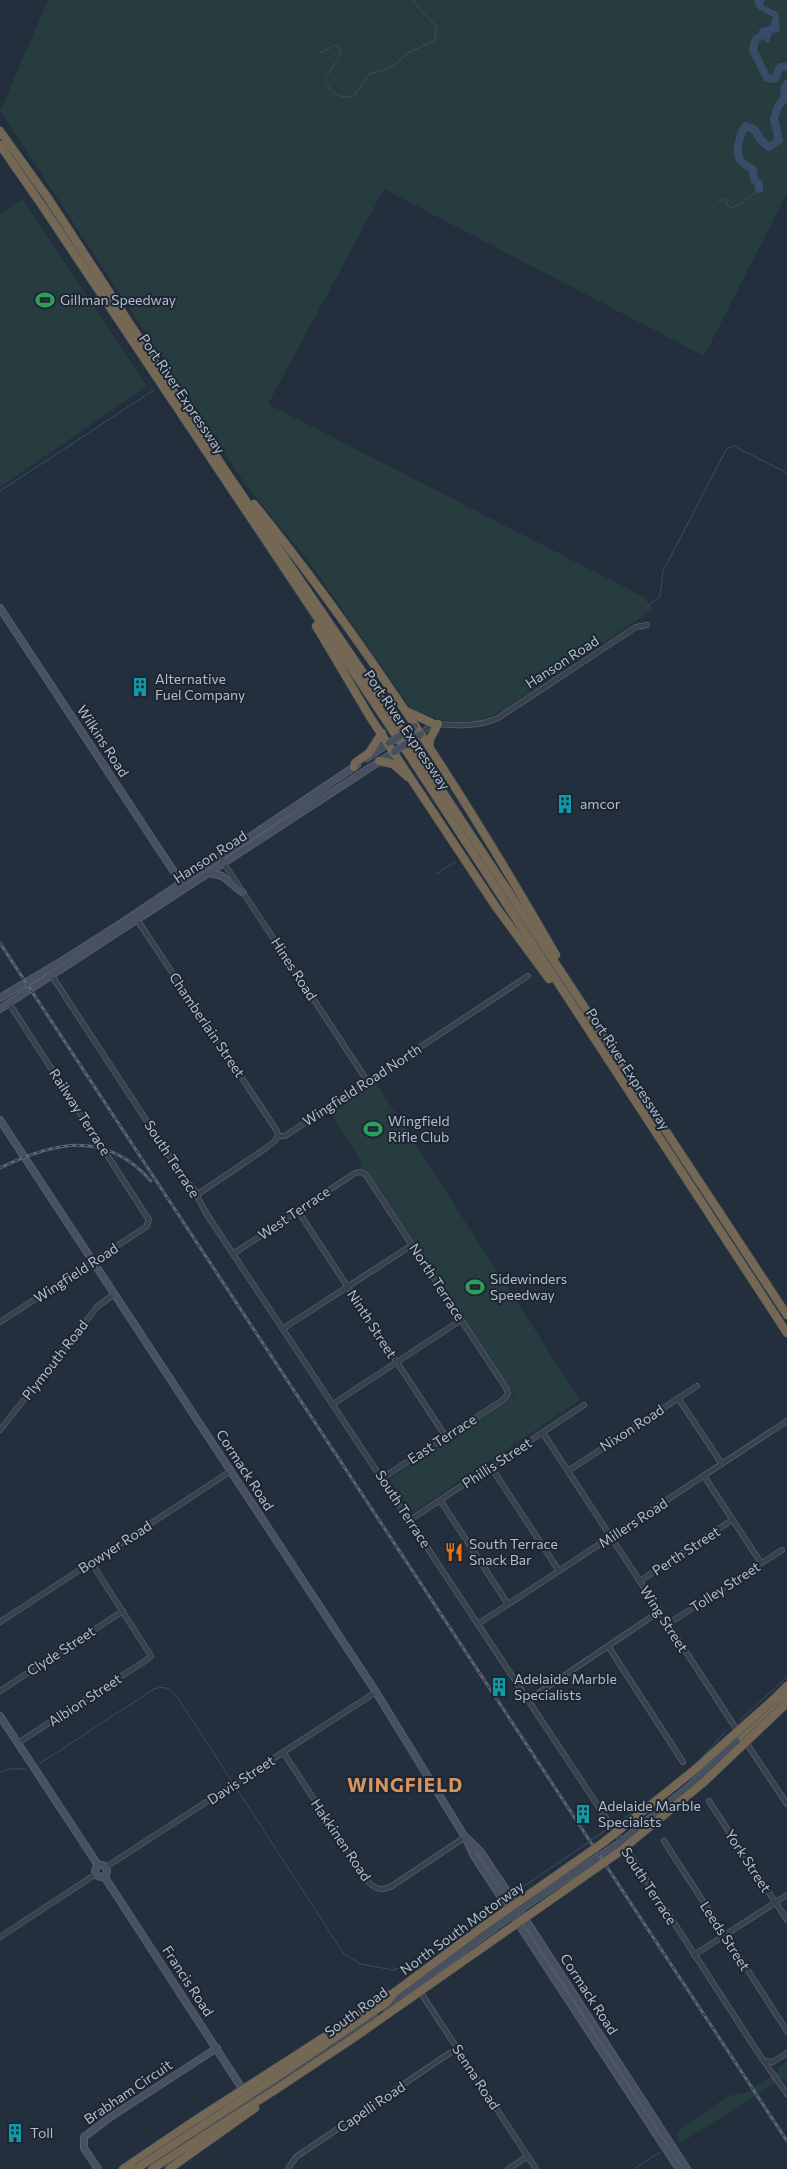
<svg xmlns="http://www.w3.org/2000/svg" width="787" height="2169" font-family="Commissioner,sans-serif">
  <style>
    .green { fill: #263c3f }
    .water { fill: #394c67 }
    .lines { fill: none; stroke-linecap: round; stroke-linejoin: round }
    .stream { stroke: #394c67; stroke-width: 1 }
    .river { stroke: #394c67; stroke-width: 8 }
    .street-casing { stroke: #565f6c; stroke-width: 6 }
    .secondary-casing { stroke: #565f6c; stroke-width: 8 }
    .highway-casing { stroke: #434c59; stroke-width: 9 }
    .street { stroke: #38414e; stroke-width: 4.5 }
    .secondary { stroke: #465061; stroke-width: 6 }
    .highway { stroke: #746855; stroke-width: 8 }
    .rail-casing { stroke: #5a6575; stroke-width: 3 }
    .rail { stroke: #1d2633; stroke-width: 1; stroke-dasharray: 4; stroke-linecap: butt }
    .secondary-bridge-casing { stroke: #565f6c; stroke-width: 8; stroke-linecap: butt }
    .highway-bridge-casing { stroke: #434c59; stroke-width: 9; stroke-linecap: butt }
    .secondary-bridge { stroke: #465061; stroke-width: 6 }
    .highway-bridge { stroke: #746855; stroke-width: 8 }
    .labels { text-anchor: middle; stroke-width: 4; stroke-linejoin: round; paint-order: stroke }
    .poi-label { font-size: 14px; fill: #b4bcc9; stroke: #1d2633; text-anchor: start }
    .street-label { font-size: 14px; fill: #b4bcc9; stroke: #1d2633 }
    .district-label { font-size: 19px; font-weight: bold; letter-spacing: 1px; fill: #d59563; stroke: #1d2633 }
  </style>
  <rect width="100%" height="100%" fill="#242f3e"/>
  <g class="green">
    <path d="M48,0H787V193L704,356L384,189L268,404L646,598L652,610L502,711C494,714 485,720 476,721C457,725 426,718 410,707L312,566L245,484L0,111Z"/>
    <path d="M22,199L147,386L0,487V214Z"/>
    <path d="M368,1082L376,1083L580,1400L411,1514L389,1479L514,1395L373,1179L370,1180L361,1172V1162L328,1108Z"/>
    <path d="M787,2061V2083L783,2078L684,2141L680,2142L677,2138L678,2132L687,2124L728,2096L746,2093L779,2071L777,2068Z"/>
  </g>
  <path class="water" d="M754,0H765L763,5L778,13L780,29L778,32L772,33L769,42L766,43L762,37L759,39L757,36L760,29L771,25L773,17C765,12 755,11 754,0Z"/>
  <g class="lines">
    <g class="stream">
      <path d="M318,54L336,45L341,51C338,62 329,70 325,80C331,94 340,99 354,96L369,74L381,71L396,64L406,54L435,40L437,27L414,3V0"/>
      <path d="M718,202L726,199V204L732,208L743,202L759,189"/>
      <path d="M0,491L154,390"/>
      <path d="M647,607L660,596L663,571L727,448L734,446L787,473"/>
      <path d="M436,874L455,862"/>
      <path d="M739,1721L787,1677"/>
      <path d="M699,1761L726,1731"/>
      <path d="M39,1764L154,1689C166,1685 171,1689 178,1698L233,1783"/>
      <path d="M0,1772L9,1769H26"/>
      <path d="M235,1786L344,1954L361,1964L393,1970L412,1964L495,1906"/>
      <path d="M617,1823L650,1801"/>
      <path d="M591,1840L606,1830"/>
      <path d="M520,1889L589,1842"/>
      <path d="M634,2169L660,2152"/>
    </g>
    <g class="river">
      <path d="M758,38L755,40L753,50L767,78L775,79L780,67H787"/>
      <path d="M759,189V184L754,180L753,170C749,166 743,165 740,160C735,152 740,132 746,126L755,130L760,139L769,147L779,140L774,119L778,106L785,98L784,89L787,84"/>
    </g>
    <g class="street-casing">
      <g id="street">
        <path d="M437,724C459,726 477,727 498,718L636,627L647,625"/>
        <path d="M421,734L432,723"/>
        <path d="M219,856L368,1082"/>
        <path d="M136,918L277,1131L278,1136"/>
        <path d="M52,976L184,1178L198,1194V1198L206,1213L612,1827L757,2051L787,2094"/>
        <path d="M198,1194L266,1148L275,1141L278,1136H285L528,976"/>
        <path d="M298,1211L446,1437"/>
        <path d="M233,1254L355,1173L361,1172L366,1175L506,1388L508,1394L503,1400L382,1478"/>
        <path d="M0,1322L146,1227L149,1220L9,1003"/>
        <path d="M284,1328L412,1245"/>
        <path d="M678,1398L722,1464"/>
        <path d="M333,1404L461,1320"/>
        <path d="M0,1430L97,1307L114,1294"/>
        <path d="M543,1433L739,1733"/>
        <path d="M491,1467L559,1571"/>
        <path d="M568,1471L697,1386"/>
        <path d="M704,1476L761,1563"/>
        <path d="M440,1500L508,1604"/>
        <path d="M410,1520L584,1405"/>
        <path d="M640,1581L732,1520"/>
        <path d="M0,1622L231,1471"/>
        <path d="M478,1624L787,1421"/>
        <path d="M668,1624L782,1550"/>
        <path d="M608,1646L683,1762"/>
        <path d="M0,1691L123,1611"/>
        <path d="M528,1700L660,1611"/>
        <path d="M745,1741L787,1804"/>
        <path d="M18,1743L148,1659L151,1656L91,1562"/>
        <path d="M283,1752L367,1880C375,1890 381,1891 392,1886L465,1837"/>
        <path d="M709,1801L787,1920"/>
        <path d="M664,1841L787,2031"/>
        <path d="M106,1867L376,1692"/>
        <path d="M0,1937L96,1874"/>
        <path d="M694,1955L787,1895"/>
        <path d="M419,1990L536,2169"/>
        <path d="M766,2061L773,2062L787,2053"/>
        <path d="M288,2169L296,2157L457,2048"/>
        <path d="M508,2169L528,2156"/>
      </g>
    </g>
    <g class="secondary-casing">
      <g id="secondary">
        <path d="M0,608L182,884"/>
        <path d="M367,758L389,743"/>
        <path d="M209,873L222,876L243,893"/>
        <path d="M0,998L57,964L123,922L357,765"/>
        <path d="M0,1009L394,752"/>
        <path d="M0,1120L376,1692L465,1837L474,1856L679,2169"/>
        <path d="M0,1716L98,1865"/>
        <path d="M468,1839L480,1851L503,1885L687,2169"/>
        <circle cx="101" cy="1871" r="6"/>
        <path d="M104,1876L245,2093"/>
        <path d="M385,2007L519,1910L621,1842L692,1784L742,1737"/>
        <path d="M196,2134L336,2043L373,2016"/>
        <path d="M98,2169L84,2148V2137L109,2118L217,2048"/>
      </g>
    </g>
    <g class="highway-casing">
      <g id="highway">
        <path d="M0,131L48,198L225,470L398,724L787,1315"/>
        <path d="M0,145L41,204L407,752L787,1333"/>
        <path d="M254,504C368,645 466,798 556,955"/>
        <path d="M316,626L370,717L496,907L549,979"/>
        <path d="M406,711L432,723"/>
        <path d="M429,747L430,739L438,724"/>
        <path d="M379,761L393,764L408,777"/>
        <path d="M354,767L355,763L369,753L382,733"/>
        <path d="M774,1699L787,1686"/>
        <path d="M742,1737L787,1696"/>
        <path d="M395,1992L481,1928"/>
        <path d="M123,2169L197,2119"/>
        <path d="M152,2169L275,2090"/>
        <path d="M169,2169L255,2108"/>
      </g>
    </g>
    <use href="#street" class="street"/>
    <use href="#secondary" class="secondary"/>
    <use href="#highway" class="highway"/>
    <g class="rail-casing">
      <g id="rail">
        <path d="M0,943L787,2141"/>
        <path d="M0,1168C55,1141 106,1130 151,1181"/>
      </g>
    </g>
    <use href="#rail" class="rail"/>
    <g class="secondary-bridge-casing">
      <g id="secondary-bridge">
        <path d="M389,743L415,726"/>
        <path d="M394,752L421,734"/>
      </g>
    </g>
    <g class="highway-bridge-casing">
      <g id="highway-bridge">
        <path d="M481,1928L604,1842L692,1772L774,1699"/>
        <path d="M275,2090L352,2039L619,1852L704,1782L787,1703"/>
        <path d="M197,2119L391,1994"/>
        <path d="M136,2169L283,2073L386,2003L395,1992"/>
      </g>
    </g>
    <use href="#secondary-bridge" class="secondary-bridge"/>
    <use href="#highway-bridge" class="highway-bridge"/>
  </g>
  <defs>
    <g id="stadium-bare" transform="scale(1.5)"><path d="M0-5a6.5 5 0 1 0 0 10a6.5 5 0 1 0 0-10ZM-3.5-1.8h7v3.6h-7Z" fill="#2e9e5b" stroke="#1d2633" stroke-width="2.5" paint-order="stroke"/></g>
    <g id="building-bare" transform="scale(1.5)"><path d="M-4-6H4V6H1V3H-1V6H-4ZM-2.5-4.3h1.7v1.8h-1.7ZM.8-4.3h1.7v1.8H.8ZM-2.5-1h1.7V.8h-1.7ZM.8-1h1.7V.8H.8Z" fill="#0f9aa8" stroke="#1d2633" stroke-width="2.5" paint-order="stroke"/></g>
    <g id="restaurant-bare" transform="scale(1.5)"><path d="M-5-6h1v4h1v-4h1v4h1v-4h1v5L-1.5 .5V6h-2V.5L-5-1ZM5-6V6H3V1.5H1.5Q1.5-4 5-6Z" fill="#e8710a" stroke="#1d2633" stroke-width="2.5" paint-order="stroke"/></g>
  </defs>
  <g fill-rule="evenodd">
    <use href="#stadium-bare" x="45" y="300"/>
    <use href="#building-bare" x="140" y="687"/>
    <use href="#building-bare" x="565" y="804"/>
    <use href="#stadium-bare" x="373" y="1129"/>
    <use href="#stadium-bare" x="475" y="1287"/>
    <use href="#restaurant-bare" x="454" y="1552"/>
    <use href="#building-bare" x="499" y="1687"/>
    <use href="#building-bare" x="583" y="1814"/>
    <use href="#building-bare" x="15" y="2133"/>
  </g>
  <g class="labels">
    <g class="poi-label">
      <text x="60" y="305">Gillman Speedway</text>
      <text x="155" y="684">Alternative<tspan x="155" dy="16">Fuel Company</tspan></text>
      <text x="580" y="809">amcor</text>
      <text x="388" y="1126">Wingfield<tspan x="388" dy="16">Rifle Club</tspan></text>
      <text x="490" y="1284">Sidewinders<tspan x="490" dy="16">Speedway</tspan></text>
      <text x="469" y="1549">South Terrace<tspan x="469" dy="16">Snack Bar</tspan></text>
      <text x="514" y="1684">Adelaide Marble<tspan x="514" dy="16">Specialists</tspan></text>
      <text x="598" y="1811">Adelaide Marble<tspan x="598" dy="16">Specialsts</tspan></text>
      <text x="30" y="2138">Toll</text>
    </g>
    <g class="street-label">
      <text transform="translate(182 394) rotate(56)" y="5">Port River Expressway</text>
      <text transform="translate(562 662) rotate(-33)" y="5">Hanson Road</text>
      <text transform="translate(407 730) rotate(56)" y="5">Port River Expressway</text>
      <text transform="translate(103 741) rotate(57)" y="5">Wilkins Road</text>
      <text transform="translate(210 857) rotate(-33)" y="5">Hanson Road</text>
      <text transform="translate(294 969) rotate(57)" y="5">Hines Road</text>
      <text transform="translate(207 1025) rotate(56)" y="5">Chamberlain Street</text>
      <text transform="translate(628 1069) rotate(57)" y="5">Port River Expressway</text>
      <text transform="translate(362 1085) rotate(-33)" y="5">Wingfield Road North</text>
      <text transform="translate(80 1112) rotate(57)" y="5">Railway Terrace</text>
      <text transform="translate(172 1159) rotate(57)" y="5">South Terrace</text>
      <text transform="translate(294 1213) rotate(-34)" y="5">West Terrace</text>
      <text transform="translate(76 1273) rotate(-33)" y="5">Wingfield Road</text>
      <text transform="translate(437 1282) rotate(57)" y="5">North Terrace</text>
      <text transform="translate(372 1324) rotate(57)" y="5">Ninth Street</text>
      <text transform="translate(55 1360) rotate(-52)" y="5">Plymouth Road</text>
      <text transform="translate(632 1428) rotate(-33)" y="5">Nixon Road</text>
      <text transform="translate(442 1439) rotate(-33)" y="5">East Terrace</text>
      <text transform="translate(497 1463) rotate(-33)" y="5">Phillis Street</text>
      <text transform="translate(245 1470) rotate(57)" y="5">Cormack Road</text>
      <text transform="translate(403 1509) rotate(57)" y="5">South Terrace</text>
      <text transform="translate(633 1523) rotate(-33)" y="5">Millers Road</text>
      <text transform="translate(115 1547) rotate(-33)" y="5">Bowyer Road</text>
      <text transform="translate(686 1551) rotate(-33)" y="5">Perth Street</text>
      <text transform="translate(725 1587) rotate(-33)" y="5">Tolley Street</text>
      <text transform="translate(664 1619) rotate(57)" y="5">Wing Street</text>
      <text transform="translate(61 1651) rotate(-33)" y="5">Clyde Street</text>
      <text transform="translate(85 1700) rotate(-33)" y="5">Albion Street</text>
      <text transform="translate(241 1780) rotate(-33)" y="5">Davis Street</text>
      <text transform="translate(341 1840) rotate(56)" y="5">Hakkinen Road</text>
      <text transform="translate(748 1861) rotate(57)" y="5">York Street</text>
      <text transform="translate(649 1886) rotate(57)" y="5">South Terrace</text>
      <text transform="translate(462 1928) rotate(-36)" y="5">North South Motorway</text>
      <text transform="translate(725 1936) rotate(57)" y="5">Leeds Street</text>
      <text transform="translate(188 1981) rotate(57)" y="5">Francis Road</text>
      <text transform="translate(589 1994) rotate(57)" y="5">Cormack Road</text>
      <text transform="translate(356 2012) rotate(-36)" y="5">South Road</text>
      <text transform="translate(476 2077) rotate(57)" y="5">Senna Road</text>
      <text transform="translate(128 2092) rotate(-34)" y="5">Brabham Circuit</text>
      <text transform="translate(371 2107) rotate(-34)" y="5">Capelli Road</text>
    </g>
    <g class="district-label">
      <text x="405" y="1792">WINGFIELD</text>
    </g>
  </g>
</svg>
